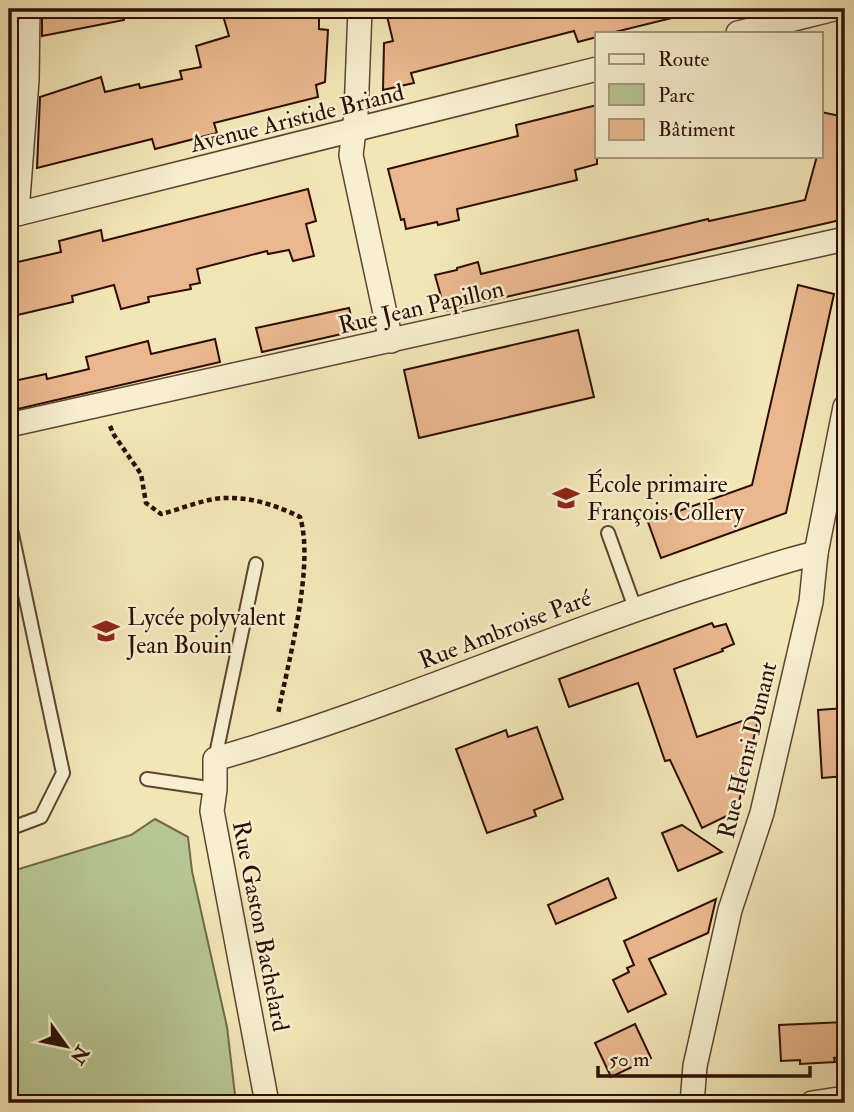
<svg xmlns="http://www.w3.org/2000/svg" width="854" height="1112" font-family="'IM FELL Double Pica',serif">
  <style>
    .green { fill: #b7c691; stroke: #726a4a; stroke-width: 2 }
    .building { fill: #eab78e; stroke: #2c0e04; stroke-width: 2 }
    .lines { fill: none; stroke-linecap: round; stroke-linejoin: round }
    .service-casing { stroke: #5e4431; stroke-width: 16 }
    .minor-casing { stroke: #5e4431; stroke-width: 26 }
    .path { stroke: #2c0e04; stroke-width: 4.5; stroke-dasharray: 5 3.5; stroke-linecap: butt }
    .service { stroke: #f7efd0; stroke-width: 12 }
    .minor { stroke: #f7efd0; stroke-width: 23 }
    .labels { text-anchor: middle; stroke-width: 5; stroke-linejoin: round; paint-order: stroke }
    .street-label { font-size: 24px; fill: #2c0e04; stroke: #f7efd0 }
    .poi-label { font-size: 24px; fill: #2c0e04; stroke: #f7efd0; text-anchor: start }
  </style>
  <rect width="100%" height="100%" fill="#f2e6b7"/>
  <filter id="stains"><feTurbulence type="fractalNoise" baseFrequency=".00286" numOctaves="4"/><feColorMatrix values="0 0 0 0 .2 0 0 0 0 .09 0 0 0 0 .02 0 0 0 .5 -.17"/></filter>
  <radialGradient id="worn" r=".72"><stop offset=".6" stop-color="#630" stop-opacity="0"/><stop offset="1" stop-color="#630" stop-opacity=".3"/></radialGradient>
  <path class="green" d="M155,819L188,837L192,871L227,1027L236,1103H9V872L131,835Z"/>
  <g class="building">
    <path d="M42,9H123L124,20L42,36Z"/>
    <path d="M221,9H319V29L328,30L325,82L316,85L318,97L214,123L217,133L155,149L152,139L37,168L40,97L101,77L105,92L139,84L140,88L182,79L180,71L201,67L196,46L229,36Z"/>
    <path d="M396,9H675L676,17L611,33H597V37L578,42L574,31L411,73L414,83L383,90L384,43L393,41L387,16L397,14Z"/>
    <path d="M597,105V164L575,170L577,180L457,209L459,220L438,225L437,222L406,229L404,219L401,220L388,169L518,136L516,125Z"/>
    <path d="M821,112L845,117V219L445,311L435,275L457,270V268L478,262L481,274L708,219L709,221L805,200L817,156H821Z"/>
    <path d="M308,189L316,221L306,224L314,256L293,261L289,250L268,254L267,251L197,269L200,283L190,285L191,289L148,297L149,302L121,309L114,285L72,296L73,302L9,317V264L61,252L59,241L101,230L103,241Z"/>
    <path d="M798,285L834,294L786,513L661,558L648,522L752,485Z"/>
    <path d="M349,308L355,331L262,352L256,328Z"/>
    <path d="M578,330L594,397L419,438L404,370Z"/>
    <path d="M215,339L220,362L9,411V382L46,374L47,379L89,369L86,357L148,341L151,354Z"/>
    <path d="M712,623L714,627L726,624L734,644L722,649L723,651L674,669L697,737L759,715L737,811L702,828L670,760L665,761L638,683L569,707L559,679Z"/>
    <path d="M845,708V776L822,778L818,710Z"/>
    <path d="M537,727L563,799L534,810L536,816L487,833L456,749L506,730L508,737Z"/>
    <path d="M682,825L722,852L678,871L662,833Z"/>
    <path d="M608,878L616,898L556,924L548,905Z"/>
    <path d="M716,899L708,933L649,959L666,994L628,1012L613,980L629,972L627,968L634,965L624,941Z"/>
    <path d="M845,1022V1057L834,1058L835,1062L800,1064V1060L781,1061L779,1025Z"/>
    <path d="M635,1024L651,1058L611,1077L595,1043Z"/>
  </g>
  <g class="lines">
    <g class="service-casing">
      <g id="service">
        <path d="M9,520L63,773L41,817L9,829"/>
        <path d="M608,533L635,608"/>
        <path d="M215,759L256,564"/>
        <path d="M147,779L215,789"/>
      </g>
    </g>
    <g class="minor-casing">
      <g id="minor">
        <path d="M360,9L356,114L351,155L391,341"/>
        <path d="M738,33L834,9"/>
        <path d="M20,213L18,199L27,80L28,9"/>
        <path d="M9,216L597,69"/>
        <path d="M9,425L845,239"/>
        <path d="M267,1103L212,811L215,789V759C387,710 549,635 719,582C751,572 783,561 816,553"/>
        <path d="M692,1103L695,1066L730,910L762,813L811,602L816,553L845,407"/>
        <path d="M812,1103L845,1098"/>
      </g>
    </g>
    <path class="path" d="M110,426L114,435L141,474L146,503L161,514C182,509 205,498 226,498C252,497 278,506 300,517C315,566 288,662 278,714"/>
    <use href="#service" class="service"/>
    <use href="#minor" class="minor"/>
  </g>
  <defs>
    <g id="school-bare" transform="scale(2.1)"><path d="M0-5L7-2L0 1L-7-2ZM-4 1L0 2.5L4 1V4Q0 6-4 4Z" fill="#8f2418" stroke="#f7efd0" stroke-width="2.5" paint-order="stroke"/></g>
  </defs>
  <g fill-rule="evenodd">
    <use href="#school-bare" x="566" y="498"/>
    <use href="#school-bare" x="106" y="631"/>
  </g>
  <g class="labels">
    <g class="street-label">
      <text transform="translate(297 118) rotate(-14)" y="8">Avenue Aristide Briand</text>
      <text transform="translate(421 307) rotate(-13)" y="8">Rue Jean Papillon</text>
      <text transform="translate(505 629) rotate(-21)" y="8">Rue Ambroise Paré</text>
      <text transform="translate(747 750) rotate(-76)" y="8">Rue Henri Dunant</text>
      <text transform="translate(261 926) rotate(79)" y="8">Rue Gaston Bachelard</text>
    </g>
    <g class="poi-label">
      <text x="587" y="492">École primaire<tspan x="587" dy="28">François Collery</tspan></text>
      <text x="127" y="625">Lycée polyvalent<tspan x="127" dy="28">Jean Bouin</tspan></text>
    </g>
  </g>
  <rect width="854" height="1112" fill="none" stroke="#f2e6b7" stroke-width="35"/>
  <rect x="10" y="10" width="833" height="1091" fill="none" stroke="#2c0e04" stroke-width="3.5"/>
  <rect x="18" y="18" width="819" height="1077" fill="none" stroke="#2c0e04" stroke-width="2"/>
  <rect x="595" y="32" width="228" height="126" fill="#f7efd0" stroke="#a6957e" stroke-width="2"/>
  <rect x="609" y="54" width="35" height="10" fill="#f7efd0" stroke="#a6957e" stroke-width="2"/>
  <text x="658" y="66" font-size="21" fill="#2c0e04">Route</text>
  <rect x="609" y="84" width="35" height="21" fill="#b7c691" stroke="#a6957e" stroke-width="2"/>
  <text x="658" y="102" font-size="21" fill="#2c0e04">Parc</text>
  <rect x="609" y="119" width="35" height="21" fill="#eab78e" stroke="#a6957e" stroke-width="2"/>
  <text x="658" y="136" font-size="21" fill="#2c0e04">Bâtiment</text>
  <g transform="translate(66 1046) rotate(123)" stroke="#f7efd0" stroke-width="5" paint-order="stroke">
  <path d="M0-5L12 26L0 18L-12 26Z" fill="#2c0e04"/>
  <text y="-10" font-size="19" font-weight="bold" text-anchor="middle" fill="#2c0e04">N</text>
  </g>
  <path d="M598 1066v10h212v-10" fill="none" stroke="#2c0e04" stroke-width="3.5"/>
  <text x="609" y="1066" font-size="21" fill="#2c0e04" stroke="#f7efd0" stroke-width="5" paint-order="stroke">50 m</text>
  <rect width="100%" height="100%" filter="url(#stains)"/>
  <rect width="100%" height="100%" fill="url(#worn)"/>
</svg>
